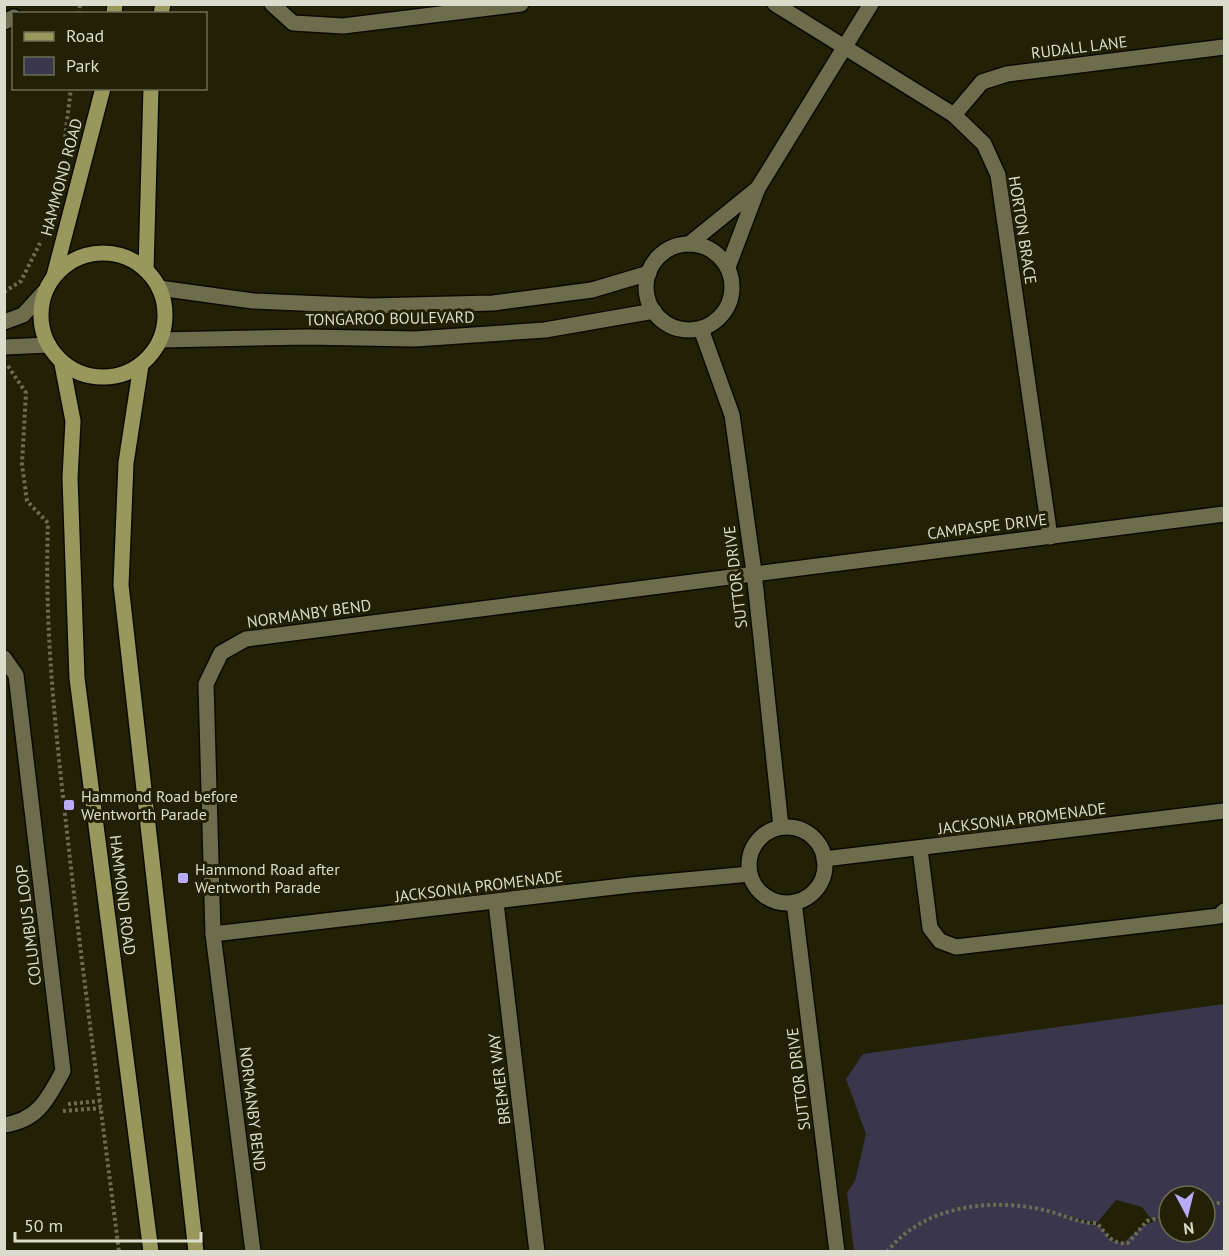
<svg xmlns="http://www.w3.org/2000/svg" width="1229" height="1256" font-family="'PT Sans',sans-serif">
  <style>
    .green { fill: #3a364c; fill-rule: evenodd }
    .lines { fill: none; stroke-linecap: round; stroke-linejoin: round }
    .minor-casing { stroke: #0b0a00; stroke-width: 18 }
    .major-casing { stroke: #0b0a00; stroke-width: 18 }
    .path { stroke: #6c6b54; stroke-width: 4; stroke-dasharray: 3 3; stroke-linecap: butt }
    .minor { stroke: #6d6d4e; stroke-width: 15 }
    .major { stroke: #99985c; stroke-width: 15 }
    .poi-dot { fill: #baaaf7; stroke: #222105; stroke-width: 2 }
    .labels { text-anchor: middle; stroke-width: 6; stroke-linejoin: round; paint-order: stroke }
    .street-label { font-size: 16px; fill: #dcdccc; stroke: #222105 }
    .poi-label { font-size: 16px; fill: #dcdccc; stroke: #222105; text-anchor: start }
  </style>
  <rect width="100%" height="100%" fill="#222105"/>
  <path class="green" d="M1224,1004V1251H854L847,1193L855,1181L866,1134L846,1079L863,1054ZM1169,1196H1205V1205H1209L1205,1206V1232H1169ZM1116,1200L1142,1207L1152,1220L1162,1218L1143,1226L1123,1243L1110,1240L1101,1227L1063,1215L1097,1223Z"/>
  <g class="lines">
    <g class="minor-casing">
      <g id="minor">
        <path d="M272,4L293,23L343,26L521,4"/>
        <path d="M775,4L954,115L984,144L998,175L1050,537"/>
        <path d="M4,22L14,17"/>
        <path d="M954,115L982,82L1007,74L1224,47"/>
        <path d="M689,244L758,188"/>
        <circle cx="689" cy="287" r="43"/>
        <path d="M728,267L758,188L871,4"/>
        <path d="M159,288L253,301L371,306L493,303L592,290L649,273"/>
        <path d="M4,322L23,315L44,292"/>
        <path d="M701,329L732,415L754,572L781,827"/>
        <path d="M160,340L307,337L415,339L545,330L654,311"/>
        <path d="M4,347L49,345"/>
        <path d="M4,658L16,675L63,1071C48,1098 39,1120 4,1125"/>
        <circle cx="787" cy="865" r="38"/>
        <path d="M920,849L930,928L940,941L956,947L1219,916L1224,911"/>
        <path d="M824,859L1224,811"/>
        <path d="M794,902L837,1252"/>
        <path d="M496,903L537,1252"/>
        <path d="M213,934L631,885L750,874"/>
        <path d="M253,1252L213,934L206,684L221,653L246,639L1224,514"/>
      </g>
    </g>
    <g class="major-casing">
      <g id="major">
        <path d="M114,14L115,4"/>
        <path d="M161,14L163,4"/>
        <circle cx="103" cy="315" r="62"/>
        <path d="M146,270L151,88"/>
        <path d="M54,276L103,88"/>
        <path d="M62,364L73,421L70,478L77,678L151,1252"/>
        <path d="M141,365L126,463L121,585L196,1252"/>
      </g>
    </g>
    <g class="path">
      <path d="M79,14L80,4"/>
      <path d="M63,155L71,88"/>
      <path d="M4,292L21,281L40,243"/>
      <path d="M8,366L26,393L22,464L27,501L48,523C44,630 56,735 68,841C83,978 102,1115 119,1252"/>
      <path d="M68,1104L100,1101"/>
      <path d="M63,1111L101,1108"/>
      <path d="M1205,1205L1224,1202"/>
      <path d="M887,1252C923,1205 994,1197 1048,1211C1064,1215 1080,1224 1097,1223C1107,1234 1111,1245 1128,1243L1147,1221L1169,1215"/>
    </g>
    <use href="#minor" class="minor"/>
    <use href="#major" class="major"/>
  </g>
  <g class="poi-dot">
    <rect x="63" y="799" width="12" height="12" rx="3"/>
    <rect x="177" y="872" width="12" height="12" rx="3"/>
  </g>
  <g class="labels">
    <g class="street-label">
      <text transform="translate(1079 47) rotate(-7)" y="6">RUDALL LANE</text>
      <text transform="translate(61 177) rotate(-75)" y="6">HAMMOND ROAD</text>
      <text transform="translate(1023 230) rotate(81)" y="6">HORTON BRACE</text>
      <text transform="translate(390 318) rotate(-1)" y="6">TONGAROO BOULEVARD</text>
      <text transform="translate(987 526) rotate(-7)" y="6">CAMPASPE DRIVE</text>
      <text transform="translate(735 577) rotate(-97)" y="6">SUTTOR DRIVE</text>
      <text transform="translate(309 613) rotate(-8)" y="6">NORMANBY BEND</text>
      <text transform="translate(1022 818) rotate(-7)" y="6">JACKSONIA PROMENADE</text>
      <text transform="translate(479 886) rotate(-7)" y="6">JACKSONIA PROMENADE</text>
      <text transform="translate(123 895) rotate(83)" y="6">HAMMOND ROAD</text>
      <text transform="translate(28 925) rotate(-97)" y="6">COLUMBUS LOOP</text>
      <text transform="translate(499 1079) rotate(-97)" y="6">BREMER WAY</text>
      <text transform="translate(798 1079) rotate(-97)" y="6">SUTTOR DRIVE</text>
      <text transform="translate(253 1109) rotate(83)" y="6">NORMANBY BEND</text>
    </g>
    <g class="poi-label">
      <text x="81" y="802">Hammond Road before<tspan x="81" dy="18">Wentworth Parade</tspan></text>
      <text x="195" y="875">Hammond Road after<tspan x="195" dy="18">Wentworth Parade</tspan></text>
    </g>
  </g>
  <rect width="1229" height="1256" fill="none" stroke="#dcdccc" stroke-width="12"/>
  <rect x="12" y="12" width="195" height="78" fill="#222105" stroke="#6c6c55" stroke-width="1.5"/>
  <rect x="24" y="32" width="30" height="9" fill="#99985c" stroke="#6c6c55" stroke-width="1.5"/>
  <text x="66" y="42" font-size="18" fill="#dcdccc">Road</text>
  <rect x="24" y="57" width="30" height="18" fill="#3a364c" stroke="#6c6c55" stroke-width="1.5"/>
  <text x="66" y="72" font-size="18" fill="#dcdccc">Park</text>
  <g transform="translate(1187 1214) rotate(173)"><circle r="28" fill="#222105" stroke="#6c6c55" stroke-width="1.5"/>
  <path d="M0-4.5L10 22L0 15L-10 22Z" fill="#baaaf7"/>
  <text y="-9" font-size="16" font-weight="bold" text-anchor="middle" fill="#dcdccc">N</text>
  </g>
  <path d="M15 1232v9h186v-9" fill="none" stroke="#dcdccc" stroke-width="3"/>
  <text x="24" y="1232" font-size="18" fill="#dcdccc" stroke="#222105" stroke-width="4.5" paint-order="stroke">50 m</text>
</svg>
